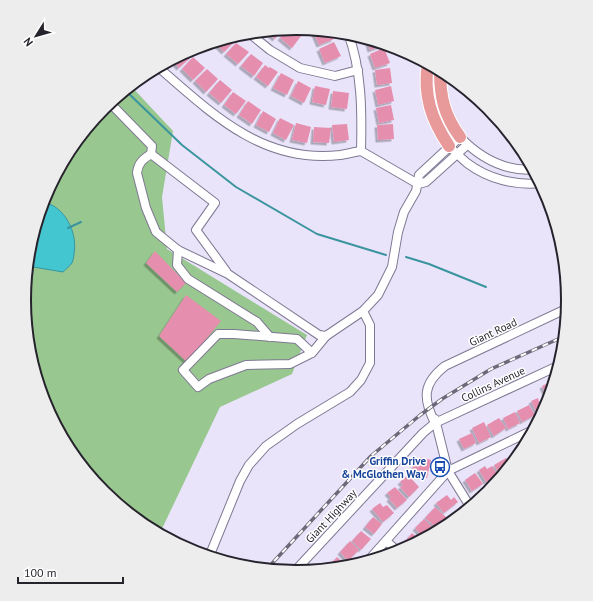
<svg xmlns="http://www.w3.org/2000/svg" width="593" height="601" font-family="'PT Sans',sans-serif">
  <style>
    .green { fill: #98c890 }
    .water { fill: #43c6cf; stroke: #3a959e }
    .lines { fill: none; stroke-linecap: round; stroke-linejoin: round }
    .stream { stroke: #3a959e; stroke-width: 2 }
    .building { fill: #e58eae; filter: url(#shadow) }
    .minor-casing { stroke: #7f7892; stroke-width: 10 }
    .highway-casing { stroke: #fff; stroke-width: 14 }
    .minor { stroke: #fff; stroke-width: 8 }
    .highway { stroke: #e8999a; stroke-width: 12 }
    .rail-casing { stroke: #6d6978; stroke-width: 3.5 }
    .rail { stroke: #fff; stroke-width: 2; stroke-dasharray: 6; stroke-linecap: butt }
    .labels { text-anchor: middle; stroke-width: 3; stroke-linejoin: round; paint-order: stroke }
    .street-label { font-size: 11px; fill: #26232d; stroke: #fff }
    .transit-label { font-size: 11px; font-weight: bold; fill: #164399; stroke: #fff; text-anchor: end }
    .rim { fill: none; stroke: #26232d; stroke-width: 2 }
  </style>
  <defs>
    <filter id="shadow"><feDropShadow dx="-2.5" dy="2.5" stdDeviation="0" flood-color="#0004"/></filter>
  </defs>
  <rect width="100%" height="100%" fill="#eae4fb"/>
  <path class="green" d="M131,86L173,131L162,197L167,249L307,335L292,374L220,407L159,535L145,527L104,493L70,452L45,405L29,353L24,300L29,247L45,196L70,149L104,108Z"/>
  <path class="water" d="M43,202C65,206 78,233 74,254C74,257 73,260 72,263C70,266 66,269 63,272L27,266L29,247Z"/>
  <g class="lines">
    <g class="stream">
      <path d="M125,90L182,145L236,187L317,234L386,255"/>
      <path d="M68,228L81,222"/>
      <path d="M406,257L429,264L486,287"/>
    </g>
  </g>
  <g class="building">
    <path d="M293,28L301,36L292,48L280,38L288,29Z"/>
    <path d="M283,29L275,39L266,31Z"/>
    <path d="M316,30L331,31L334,39L319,45L313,31Z"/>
    <path d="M231,37L235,41L224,52L214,42Z"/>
    <path d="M367,38L387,44L370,50Z"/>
    <path d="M334,42L341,56L325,63L319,49Z"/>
    <path d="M236,43L249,52L238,64L226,54Z"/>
    <path d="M384,48L390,63L375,68L370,54Z"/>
    <path d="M187,51L192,56L179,68L172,60Z"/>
    <path d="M251,54L263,63L254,76L241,66Z"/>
    <path d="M193,57L205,68L193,80L182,69Z"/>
    <path d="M265,65L269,68L270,67L278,72L268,86L256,77Z"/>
    <path d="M390,68L392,83L377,85L375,70Z"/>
    <path d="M207,69L218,79L206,92L195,81Z"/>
    <path d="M281,73L294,80L287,95L273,88Z"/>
    <path d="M220,80L232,90L221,103L209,93Z"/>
    <path d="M298,81L311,88L304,103L291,96Z"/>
    <path d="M315,86L330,89L326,105L312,102Z"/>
    <path d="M391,86L394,101L378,105L375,90Z"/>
    <path d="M333,91L349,93L347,109L331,107Z"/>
    <path d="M233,92L246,101L236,114L224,105Z"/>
    <path d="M248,101L261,110L252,124L239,115Z"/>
    <path d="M391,105L394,120L379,123L376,108Z"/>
    <path d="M263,111L276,119L269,132L256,125Z"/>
    <path d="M280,118L294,125L286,140L273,133Z"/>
    <path d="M296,123L311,127L307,143L292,140Z"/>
    <path d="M347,124L349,140L334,142L332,125Z"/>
    <path d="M393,124L394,139L378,140L377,125Z"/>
    <path d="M314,127L331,128L329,143L313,142Z"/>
    <path d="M155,251L186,283L177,292L146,263Z"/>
    <path d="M186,295L221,321L187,362L159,336Z"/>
    <path d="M556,379L549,401L542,386Z"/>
    <path d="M538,398L539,402L544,400L548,406L546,409L542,411L543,413L538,415L531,401Z"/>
    <path d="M529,405L535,415L522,422L517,411Z"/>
    <path d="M515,412L520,423L508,429L503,418Z"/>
    <path d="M499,418L506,428L494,436L487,425Z"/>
    <path d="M484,422L491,437L479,443L472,428Z"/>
    <path d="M472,433L476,443L464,449L459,439Z"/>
    <path d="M520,451L522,453L512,465L508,458Z"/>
    <path d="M420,457L431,460L427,478L411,475L413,465L418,466Z"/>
    <path d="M506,458L511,466L507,471L500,475L494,465Z"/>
    <path d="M485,466L487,469L492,466L500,479L494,483L492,479L486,482L479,470Z"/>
    <path d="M475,473L483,484L472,491L465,480Z"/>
    <path d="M408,475L419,487L409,497L400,487L403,485L400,482Z"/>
    <path d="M395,487L407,500L397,508L389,499L391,497L387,493Z"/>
    <path d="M447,495L451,500L454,497L458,502L444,513L436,503Z"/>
    <path d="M380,503L383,507L387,505L394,513L383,522L372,509Z"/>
    <path d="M435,507L447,518L438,529L425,518Z"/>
    <path d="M373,517L382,524L374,534L365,527Z"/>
    <path d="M424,519L436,531L430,537L425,539L415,528Z"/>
    <path d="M361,531L371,539L361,550L352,541Z"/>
    <path d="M412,533L421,541L409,548L404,543Z"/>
    <path d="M350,541L359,550L348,561L340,552Z"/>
    <path d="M337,557L346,565L343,568L330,570L327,568Z"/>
    <path d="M323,566L327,570L318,571Z"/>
  </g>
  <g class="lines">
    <g class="minor-casing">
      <g id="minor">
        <path d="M249,33L270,50L300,68L335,76L358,70"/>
        <path d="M348,33C362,71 362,111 361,151"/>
        <path d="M158,67C212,114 263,164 340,155C347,154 354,152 361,151"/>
        <path d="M110,103L152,146L151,154C143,159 138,163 137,173L146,208L156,232L178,250L228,274L319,335L326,336L363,311L378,295L392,267L398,232L404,212L416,191L419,175L460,137C480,158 504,171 534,170"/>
        <path d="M449,146C455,152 461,158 467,163C488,179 516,186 541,183"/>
        <path d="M361,151L418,184"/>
        <path d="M151,154L215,203L196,230L226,271"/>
        <path d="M418,184L426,182L467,145"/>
        <path d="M178,250L177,265L188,279L257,322L270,337"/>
        <path d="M312,353L297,339L234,334H218L183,370L198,387L209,379L246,365L290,364L312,353L326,336"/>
        <path d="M435,419L448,471L471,508"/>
        <path d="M435,423C423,399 422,384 445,366L568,308"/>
        <path d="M386,541L400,553"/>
        <path d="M209,557L240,481L249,465L266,446L297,424L350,392L361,380L370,363V325L363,311"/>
        <path d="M366,563L448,471L535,429"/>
        <path d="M293,573L423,433L435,423L560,365"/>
      </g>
    </g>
    <g class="highway-casing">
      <g id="highway">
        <path d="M428,63C423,95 431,119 449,146"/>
        <path d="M440,70C440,97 444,115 460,137"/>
      </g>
    </g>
    <use href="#minor" class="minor"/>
    <use href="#highway" class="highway"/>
    <g class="rail-casing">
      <path id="rail" d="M266,570L371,456L419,416L442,399L491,369L565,336"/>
    </g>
    <use href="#rail" class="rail"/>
  </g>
  <defs>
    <g id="bus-ring" transform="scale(1)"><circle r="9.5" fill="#fff" stroke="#1a4fb4" stroke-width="1.5"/><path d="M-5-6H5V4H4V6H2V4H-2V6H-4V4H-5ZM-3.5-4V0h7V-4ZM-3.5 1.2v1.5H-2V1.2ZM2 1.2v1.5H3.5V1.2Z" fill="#1a4fb4"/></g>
  </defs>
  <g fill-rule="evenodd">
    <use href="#bus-ring" x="440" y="467"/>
  </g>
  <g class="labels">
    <g class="street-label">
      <text transform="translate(493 332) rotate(-25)" y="4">Giant Road</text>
      <text transform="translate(493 384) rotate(-25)" y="4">Collins Avenue</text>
      <text transform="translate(331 516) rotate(-47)" y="4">Giant Highway</text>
    </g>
    <g class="transit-label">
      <text x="426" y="465">Griffin Drive<tspan x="426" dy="13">&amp; McGlothen Way</tspan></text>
    </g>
  </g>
  <path d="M0 0H593V601H0ZM31 300a265 265 0 1 1 530 0a265 265 0 1 1-530 0Z" fill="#eeedee" fill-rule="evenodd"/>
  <path class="rim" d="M31 300a265 265 0 1 1 530 0a265 265 0 1 1-530 0Z"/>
  <g transform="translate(36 36) rotate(233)" stroke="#ffffff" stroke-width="3" paint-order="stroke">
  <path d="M0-3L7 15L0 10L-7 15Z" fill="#26232d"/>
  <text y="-6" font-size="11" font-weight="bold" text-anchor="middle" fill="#26232d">N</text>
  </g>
  <path d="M18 577v6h105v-6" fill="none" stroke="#26232d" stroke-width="2"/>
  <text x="24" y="577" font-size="12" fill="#26232d" stroke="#ffffff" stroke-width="3" paint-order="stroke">100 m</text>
</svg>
